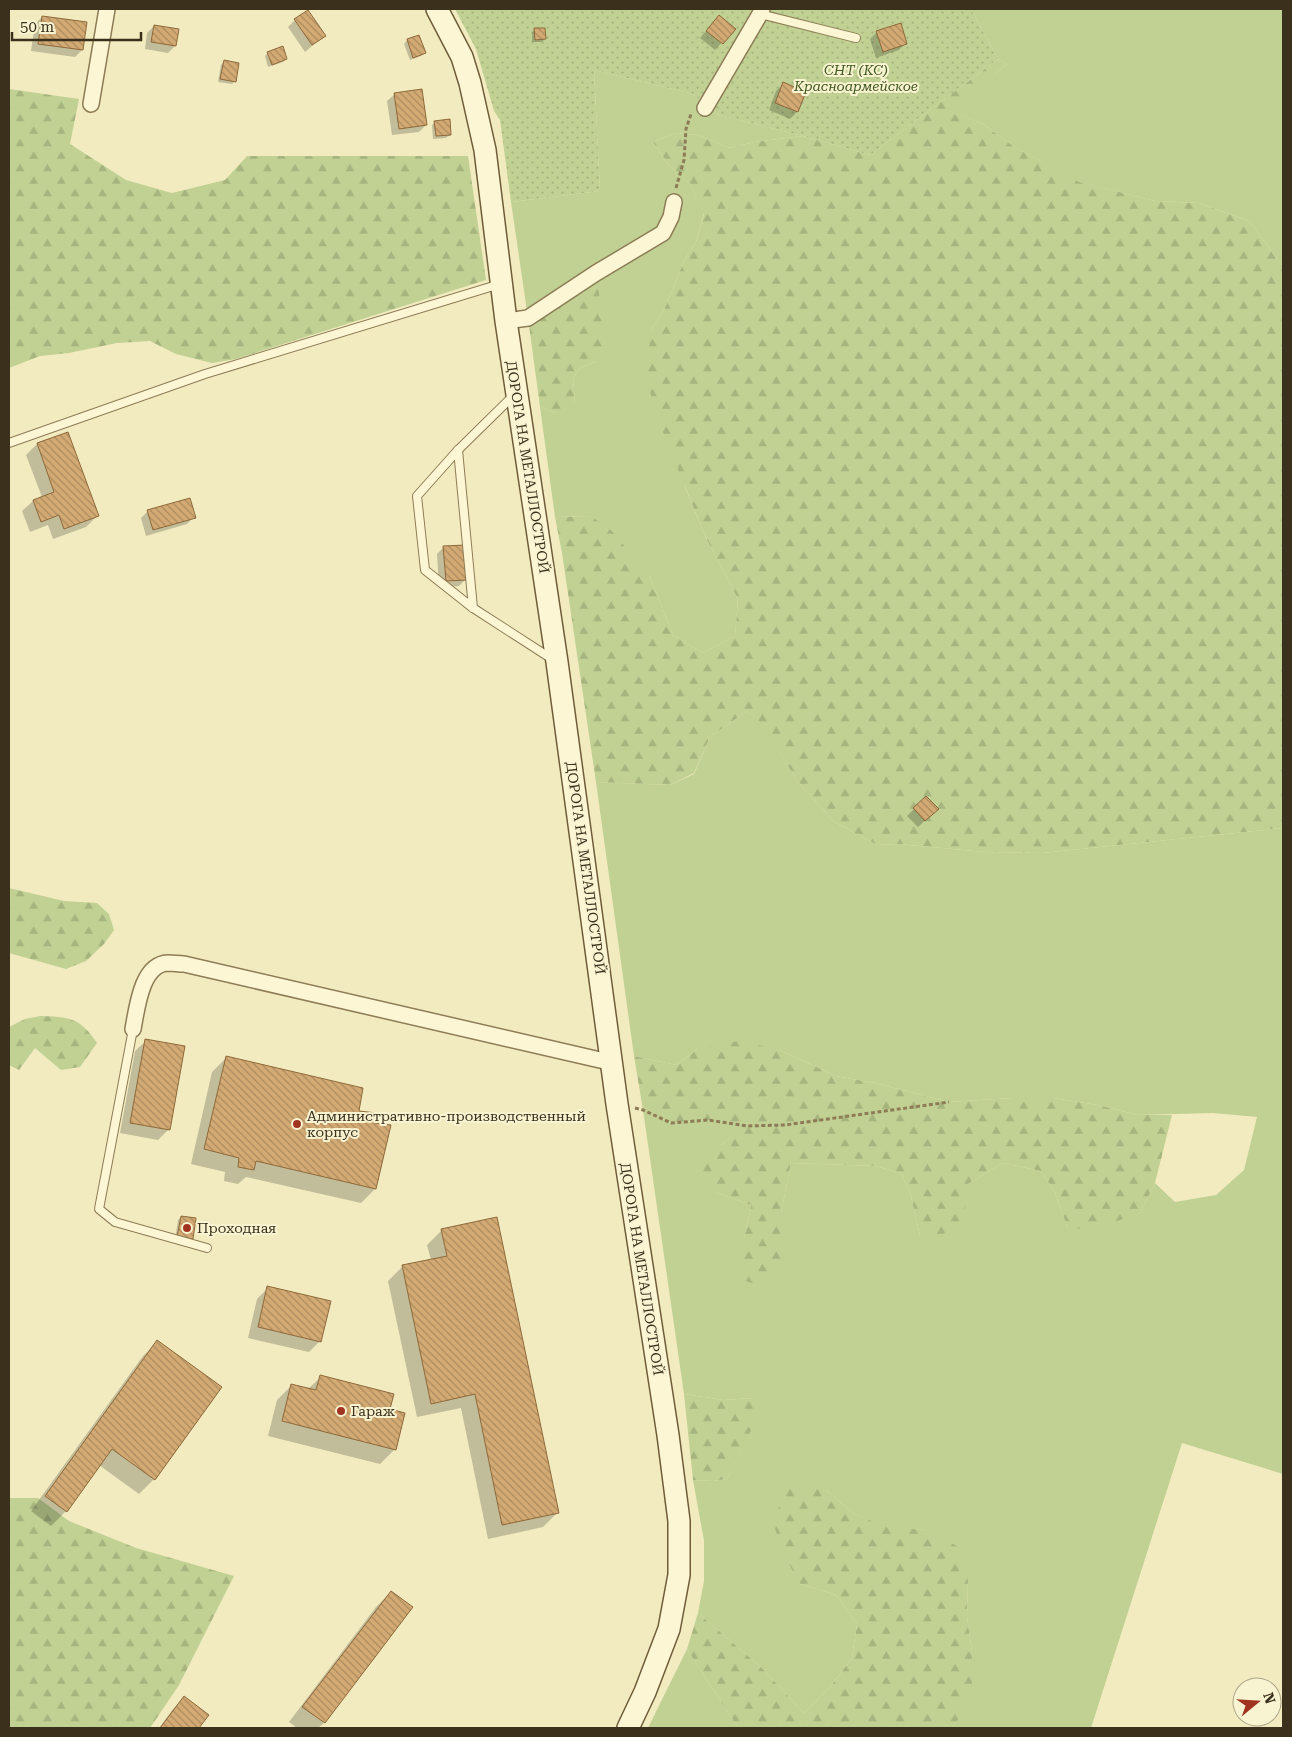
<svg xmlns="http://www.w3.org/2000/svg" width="1292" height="1737" font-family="'Roboto Serif',serif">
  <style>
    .grass { fill: #c0d193 }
    .forest { fill: url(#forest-firs) }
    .garden { fill: url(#garden-dots) }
    .shadow { fill: #0003 }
    .building { fill: url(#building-back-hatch); stroke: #8e693a }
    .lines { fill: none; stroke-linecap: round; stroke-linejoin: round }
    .lane-casing { stroke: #8d7c56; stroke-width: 10 }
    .street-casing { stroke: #8d7c56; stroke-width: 18 }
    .secondary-casing { stroke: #6f5d3a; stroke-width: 24 }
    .path { stroke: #8d7c56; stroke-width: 3; stroke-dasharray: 4 2.5; stroke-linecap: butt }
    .lane { stroke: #fcf6d4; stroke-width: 8 }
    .street { stroke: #fcf6d4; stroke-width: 15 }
    .secondary { stroke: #fcf6d4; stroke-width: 21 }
    .poi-dot { fill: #a13421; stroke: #f8f3d1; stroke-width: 2 }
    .labels { text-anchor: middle; stroke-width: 4; stroke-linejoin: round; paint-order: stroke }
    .park-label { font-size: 14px; font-style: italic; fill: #425921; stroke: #f8f3d1 }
    .street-label { font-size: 14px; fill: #3b301c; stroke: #f8f3d1 }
    .poi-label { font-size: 14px; fill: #3b301c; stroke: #f8f3d1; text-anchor: start }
  </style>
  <defs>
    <pattern id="forest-firs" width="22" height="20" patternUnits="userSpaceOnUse" patternTransform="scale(1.25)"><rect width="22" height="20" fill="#c0d193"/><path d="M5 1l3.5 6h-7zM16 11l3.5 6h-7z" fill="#a6b47e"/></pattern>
    <pattern id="garden-dots" width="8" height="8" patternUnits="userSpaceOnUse" patternTransform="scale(1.25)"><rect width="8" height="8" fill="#c0d193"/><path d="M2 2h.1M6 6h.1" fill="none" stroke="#a6b47e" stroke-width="1.8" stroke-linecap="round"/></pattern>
    <pattern id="building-back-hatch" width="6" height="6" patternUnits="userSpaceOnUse" patternTransform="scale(1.25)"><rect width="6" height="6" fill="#d3aa73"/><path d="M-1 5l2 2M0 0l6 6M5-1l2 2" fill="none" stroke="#ac8b5e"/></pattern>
  </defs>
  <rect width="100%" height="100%" fill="#f2ebc0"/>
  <g class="grass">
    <path d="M971,9H1283V266L1249,221L1199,203L1155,201L1078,182L1013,146L983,124L949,111L1007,64L998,59Z"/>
    <path d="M594,70L693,94L716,114L803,136L754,142L730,148L698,135L675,133L653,142L669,165L690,184L704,213L696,242L684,261L664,310L651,330L685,487L705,536L738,599L735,636L703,653L673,635L650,577L591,516L555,517L540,407L556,413L575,404L573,378L580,368L596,361L528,318L511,202L600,191Z"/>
    <path d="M747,711L762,723L798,782L833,821L877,845L898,844L985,852L1042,853L1283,828V1474L1182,1443L1091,1728H951L958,1720L972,1652L967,1617L968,1580L926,1530L887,1528L854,1514L826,1490L800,1584L836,1595L857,1624L852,1658L830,1687L804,1713L761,1667L698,1613L704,1581V1541L693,1480L713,1481L727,1479L740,1452L753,1398L724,1400L684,1394L643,1110L671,1123L708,1120L747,1126L721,1145L715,1192L751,1205L744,1239L781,1268V1213L791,1163L875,1166L901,1173L910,1192L920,1236L968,1184L1003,1163L1041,1171L1055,1192L1068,1229L1140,1213L1155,1183L1175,1202L1216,1195L1244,1170L1257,1117L1213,1113L1138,1115L1098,1105L1053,1098H1012L949,1102L875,1083L836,1076L777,1049H697L676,1065L634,1056L596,782L670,785L694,774L710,737Z"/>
    <path d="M687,1649L736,1725L739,1728H648Z"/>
  </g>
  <g class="forest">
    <path d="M998,59L1007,64L950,111L983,124L1013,146L1079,182L1155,201L1199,203L1249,221L1283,266V828L1042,853L985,852L898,844L877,845L833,821L798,782L762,724L747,711L710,737L694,773L670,785L596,782L562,553L555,517L591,516L612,531L650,577L673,635L703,653L735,636L738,599L705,536L661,427L646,379L651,330L664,310L684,261L696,242L704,214L690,184L669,165L653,142L675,133L698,135L730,148L754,142L803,136L870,155Z"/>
    <path d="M9,89L79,99L70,144L126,180L172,193L225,180L247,156H468L486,280L236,359L212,363L176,354L150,341L117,343L69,353L40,356L9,368Z"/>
    <path d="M596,273L603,321L605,351L596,361L580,368L573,378L575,404L570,414L556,413L540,407L528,318Z"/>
    <path d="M9,888L64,901L97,903L109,914L114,930L104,944L86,961L66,969L9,953Z"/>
    <path d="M40,1016C69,1017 80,1017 97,1043L80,1067L61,1070L35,1048L19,1070L9,1065V1027L25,1019Z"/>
    <path d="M738,1041L777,1049L836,1076L875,1083L949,1102L1012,1098H1053L1098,1105L1138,1115H1172L1155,1183L1140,1213L1097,1228L1068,1229L1055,1192L1041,1171L1003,1163L968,1184L964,1219L936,1239L920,1236L910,1192L901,1173L875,1166L791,1163L781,1213V1268L758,1285L743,1280L744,1239L751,1205L715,1192L700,1169L721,1145L746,1126L708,1120L671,1123L643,1110L634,1056L676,1065L697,1049Z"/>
    <path d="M684,1394L724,1400L753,1398L757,1418L727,1479L713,1481L693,1480Z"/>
    <path d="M792,1485L826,1490L854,1514L887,1527L926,1530L957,1546L968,1580L967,1617L972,1652V1688L958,1720L951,1728H739L736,1725L687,1649L698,1613L761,1667L804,1713L830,1687L852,1658L857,1624L836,1595L800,1584L783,1553L772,1519Z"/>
    <path d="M9,1498H38L69,1521L136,1548L234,1576L179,1685L150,1728H9Z"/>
  </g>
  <path class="garden" d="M455,9H971L998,59L870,155L803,136L716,114L693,94L594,70L600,191L511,202L500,120L494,111L476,49Z"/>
  <g class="shadow">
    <path d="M42,17L82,50L75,57L31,51L35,24Z"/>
    <path d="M295,20L324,36L305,52L288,27Z"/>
    <path d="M712,24L734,29L715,50L700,38Z"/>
    <path d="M154,26L175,46L168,53L145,49L147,33Z"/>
    <path d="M535,29L545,39L542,42H532V33Z"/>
    <path d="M877,32L906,43L899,50L876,58L870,39Z"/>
    <path d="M407,40L424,53L421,56L410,60L404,44Z"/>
    <path d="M268,53L286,59L283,62L268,67L265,56Z"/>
    <path d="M224,61L235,81L232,84L218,82L221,65Z"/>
    <path d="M783,84L805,93L797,112L790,119L769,110L776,91Z"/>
    <path d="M395,94L426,125L419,132L392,135L387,101Z"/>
    <path d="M435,122L450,135L446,138L433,139L432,125Z"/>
    <path d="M67,433L97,516L86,527L53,539L48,525L30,532L22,511L33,501L42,497L26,455L37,444Z"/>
    <path d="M148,511L194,517L187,524L146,536L141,518Z"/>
    <path d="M444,547L466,579L459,586L439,588L437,554Z"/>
    <path d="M914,809H937L918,827L907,816Z"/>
    <path d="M146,1041L169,1129L158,1140L120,1133L135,1051Z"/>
    <path d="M226,1058L358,1112L374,1124L375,1189L361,1203L246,1177L238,1184L224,1181L225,1172L191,1164L212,1072Z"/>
    <path d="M181,1217L191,1239L188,1242L175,1240L178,1220Z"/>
    <path d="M442,1230L558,1512L543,1527L488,1539L461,1408L417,1417L388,1281L403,1266L431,1260L427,1245Z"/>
    <path d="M268,1288L320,1341L309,1352L248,1338L257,1299Z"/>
    <path d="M157,1342L154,1479L139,1494L99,1465L66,1511L51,1526L31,1511L143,1356Z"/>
    <path d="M321,1377L389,1410L395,1449L380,1464L268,1436L277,1400L292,1385L308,1389Z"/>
    <path d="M391,1592L411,1608L324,1723L318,1728H297L289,1722L376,1607Z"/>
    <path d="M184,1698L207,1715L198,1728H159L173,1709Z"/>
  </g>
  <g class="building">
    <path d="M308,10L326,36L312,45L294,19Z"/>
    <path d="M719,15L736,29L723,44L706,31Z"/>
    <path d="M42,16L87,22L83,50L38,44Z"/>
    <path d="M901,23L907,44L883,52L876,31Z"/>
    <path d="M154,25L179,29L176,46L151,42Z"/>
    <path d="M534,28H545L546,39L535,40Z"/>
    <path d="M419,35L426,53L413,58L407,39Z"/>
    <path d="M283,46L287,59L272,65L267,52Z"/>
    <path d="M224,60L239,63L236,82L220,79Z"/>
    <path d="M783,82L806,92L798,112L775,103Z"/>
    <path d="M422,89L427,125L399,129L394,93Z"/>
    <path d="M450,119L451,135L436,136L434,121Z"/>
    <path d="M68,432L99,516L64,529L59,515L41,522L33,500L54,492L37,443Z"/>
    <path d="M190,498L196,518L153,530L147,510Z"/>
    <path d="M465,545L467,580L446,581L443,546Z"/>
    <path d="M926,796L939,809L925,821L913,808Z"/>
    <path d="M145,1039L185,1046L170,1130L130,1123Z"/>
    <path d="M226,1056L363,1088L359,1111L377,1113L375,1123L391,1125L376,1189L256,1161L254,1170L238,1167L239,1158L204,1149Z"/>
    <path d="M181,1216L196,1218L193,1239L177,1237Z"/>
    <path d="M497,1217L559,1513L502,1525L475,1394L431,1404L402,1265L447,1256L441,1229Z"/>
    <path d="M267,1286L331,1301L321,1342L258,1327Z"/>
    <path d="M157,1340L222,1387L155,1480L112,1449L67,1512L45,1496Z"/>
    <path d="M320,1375L394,1394L390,1409L405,1413L396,1450L282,1421L291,1384L316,1390Z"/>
    <path d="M391,1591L413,1607L325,1723L302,1707Z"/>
    <path d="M184,1696L209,1715L199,1728H160Z"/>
  </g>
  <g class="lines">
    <g class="lane-casing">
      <g id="lane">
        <path d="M760,14L856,38"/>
        <path d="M513,396L458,450L417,496L425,570L473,608L552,659"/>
        <path d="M9,443L205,374L500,284"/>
        <path d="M458,450L473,608"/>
        <path d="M133,1029L99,1209L115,1222L207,1248"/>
      </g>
    </g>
    <g class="street-casing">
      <g id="street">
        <path d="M91,104L107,9"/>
        <path d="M705,108L760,14L762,9"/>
        <path d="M506,321L528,318L596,273L663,233L671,217L674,202"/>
        <path d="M133,1029C137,1009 141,964 168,963C173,963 179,964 184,964L613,1063"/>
      </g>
    </g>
    <g class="secondary-casing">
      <path id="secondary" d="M437,9L462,57L470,83L485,150L506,321L557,662L617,1104L668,1435L679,1521V1575L669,1629L645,1692L628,1728"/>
    </g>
    <g class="path">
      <path d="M676,188L684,160L686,129L691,114"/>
      <path d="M635,1108L643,1110L671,1123L708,1120L747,1126L785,1125L949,1102"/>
    </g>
    <use href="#lane" class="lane"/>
    <use href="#street" class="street"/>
    <use href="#secondary" class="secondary"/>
  </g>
  <g class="poi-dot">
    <circle cx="297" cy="1124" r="5"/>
    <circle cx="187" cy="1228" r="5"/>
    <circle cx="341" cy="1411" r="5"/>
  </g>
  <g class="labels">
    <g class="park-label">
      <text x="856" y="75">СНТ (КС)<tspan x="856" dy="16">Красноармейское</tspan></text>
    </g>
    <g class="street-label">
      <text transform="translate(528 467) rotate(81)" y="5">ДОРОГА НА МЕТАЛЛОСТРОЙ</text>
      <text transform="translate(586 868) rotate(82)" y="5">ДОРОГА НА МЕТАЛЛОСТРОЙ</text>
      <text transform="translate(642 1269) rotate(81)" y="5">ДОРОГА НА МЕТАЛЛОСТРОЙ</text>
    </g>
    <g class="poi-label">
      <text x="307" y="1121">Административно-производственный<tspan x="307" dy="16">корпус</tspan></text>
      <text x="197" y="1233">Проходная</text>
      <text x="351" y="1416">Гараж</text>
    </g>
  </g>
  <rect width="1292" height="1737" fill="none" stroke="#3b301c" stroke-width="20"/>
  <g transform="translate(1257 1702) rotate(72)"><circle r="24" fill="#f8f3d1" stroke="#aca589"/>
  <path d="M0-4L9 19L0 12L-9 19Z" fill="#a13421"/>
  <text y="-8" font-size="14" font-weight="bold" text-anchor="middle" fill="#3b301c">N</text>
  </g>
  <path d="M12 32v8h129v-8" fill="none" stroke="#3b301c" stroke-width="2.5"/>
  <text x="20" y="32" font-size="15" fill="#3b301c" stroke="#f8f3d1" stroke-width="4" paint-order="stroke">50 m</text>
</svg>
